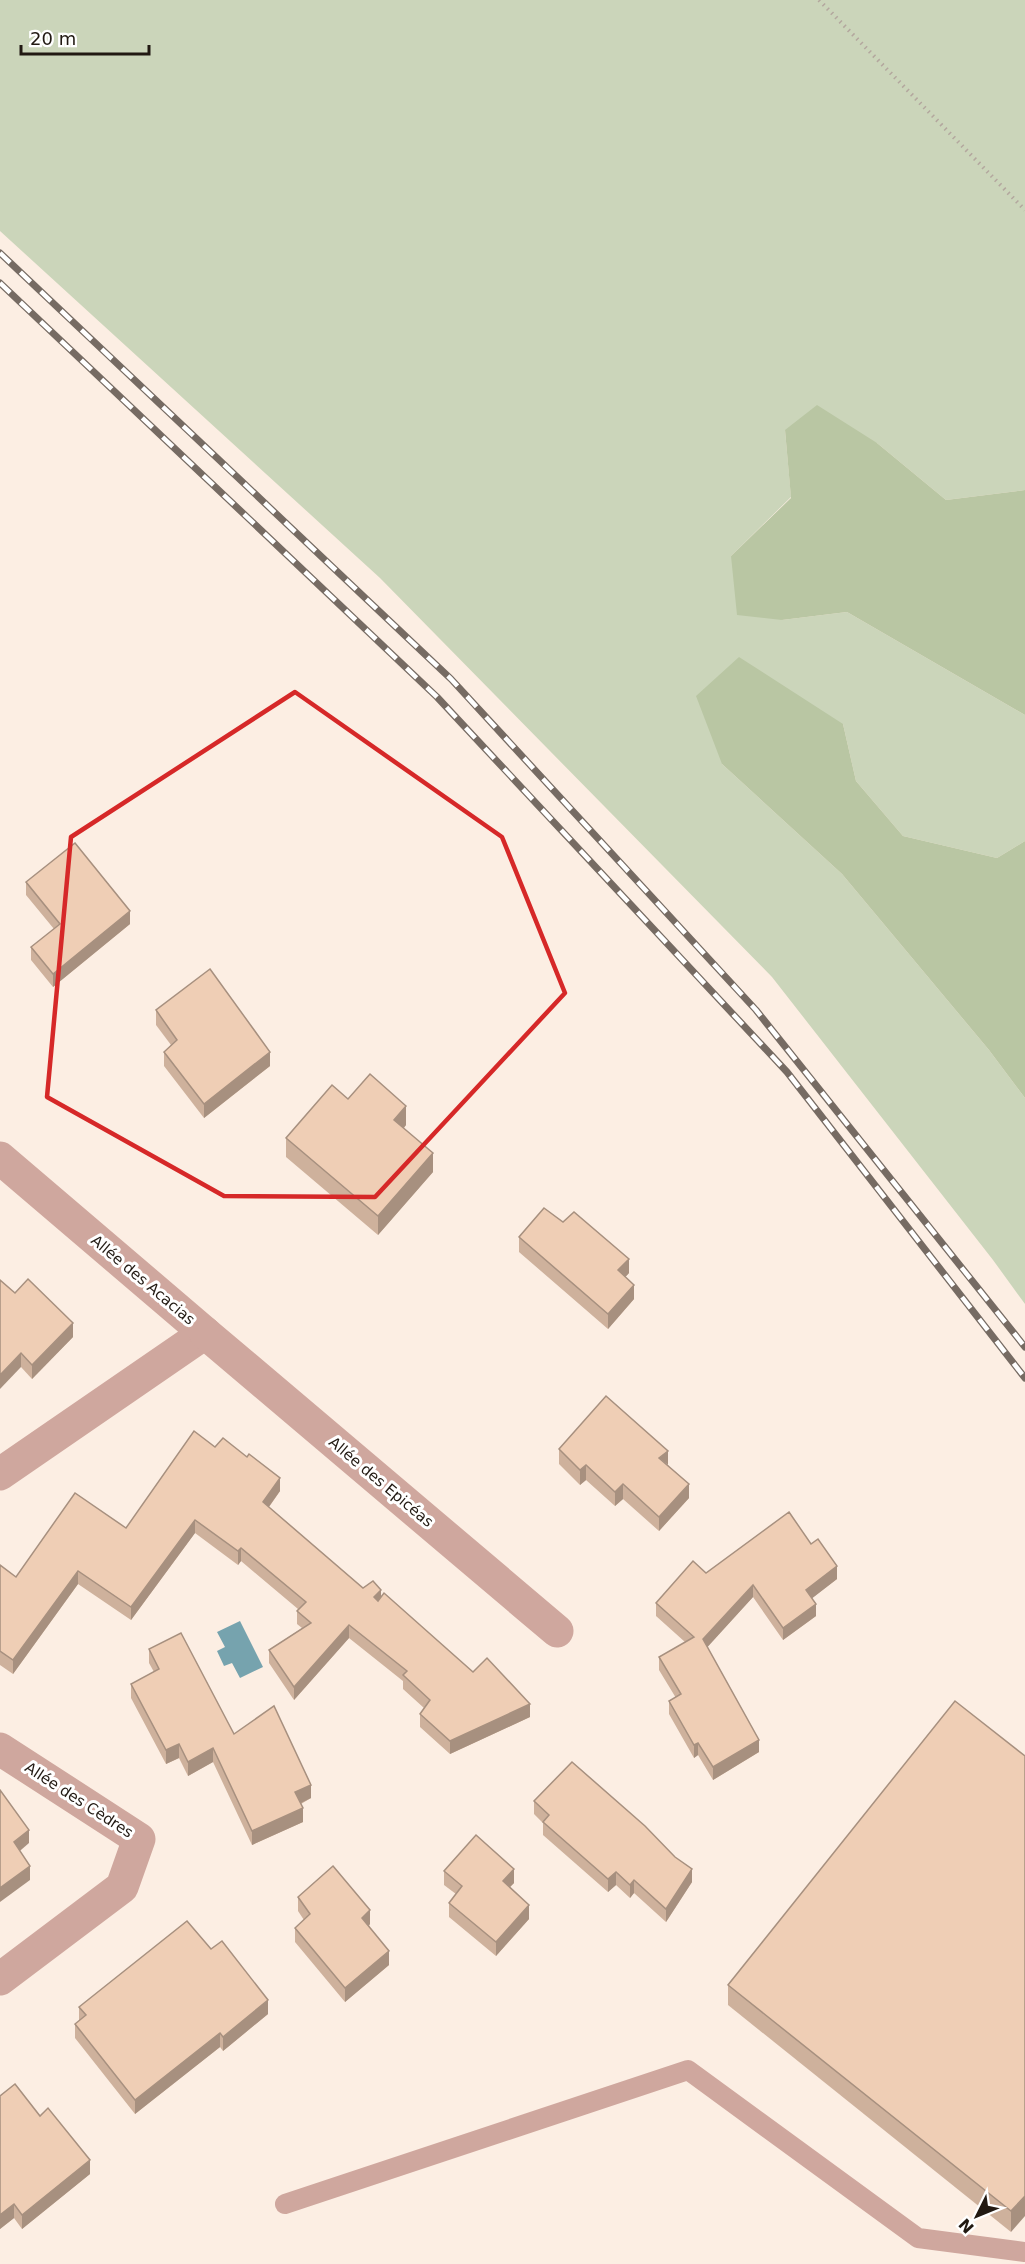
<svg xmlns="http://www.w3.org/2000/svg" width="1025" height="2264" font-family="'DejaVu Sans',sans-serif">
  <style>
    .green { fill: #cbd5ba }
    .forest { fill: #b9c6a3 }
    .water { fill: #76a3ae }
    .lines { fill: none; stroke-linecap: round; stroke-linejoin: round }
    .path { stroke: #b3a79e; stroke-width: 4; stroke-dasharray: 1.5 4.5; stroke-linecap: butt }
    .lane { stroke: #cfa79e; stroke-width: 20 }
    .street { stroke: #cfa79e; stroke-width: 33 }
    .rail-casing { stroke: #766b63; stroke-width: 7 }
    .rail { stroke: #fff; stroke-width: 4.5; stroke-dasharray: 14; stroke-linecap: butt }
    .wall { fill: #ceb19c }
    .shaded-wall { fill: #a7907f }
    .building { fill: #efceb5; stroke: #a7907f; stroke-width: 1.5 }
    .marked { fill: none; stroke: #d62828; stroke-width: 4.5; stroke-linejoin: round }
    .labels { text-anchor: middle; stroke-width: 6; stroke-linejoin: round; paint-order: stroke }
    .street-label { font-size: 15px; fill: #211912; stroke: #fff }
  </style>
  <rect width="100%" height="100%" fill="#fceee3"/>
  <path class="green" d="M0,0H1025V490L946,500L877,443L785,430L791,497L731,556L782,620L847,612L1025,715V841L997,858L903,836L856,781L843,724L722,764L842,874L989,1050L1025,1098V1304L993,1260L772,977L380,578L0,231Z"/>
  <g class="forest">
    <path d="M817,405L877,443L946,500L1025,490V715L847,612L782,620L737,615L731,556L791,498L785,430Z"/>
    <path d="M739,657L843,724L856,781L903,836L997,858L1025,841V1098L989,1050L842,874L722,764L696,696Z"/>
  </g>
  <path class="water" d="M240,1621L263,1667L240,1678L232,1663L224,1666L217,1651L225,1647L217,1632Z"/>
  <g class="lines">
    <path class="path" d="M819,0L1025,210"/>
    <path class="lane" d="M285,2204L688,2070L918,2238L1025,2252"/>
    <g class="street">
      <path d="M0,1158L205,1333L0,1474"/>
      <path d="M205,1333L557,1631"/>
      <path d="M0,1749L139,1839L122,1887L0,1979"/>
    </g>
    <g class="rail-casing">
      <g id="rail">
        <path d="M0,253L451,679L756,1010L1025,1347"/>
        <path d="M0,283L437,697L787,1072L1025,1378"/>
      </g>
    </g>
    <use href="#rail" class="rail"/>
  </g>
  <g class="wall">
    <path d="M26,882L130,924L53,987L31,960V947L54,929L26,895Z"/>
    <path d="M156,1010L270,1066L204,1118L164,1066V1052L171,1045L156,1025Z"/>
    <path d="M348,1099L406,1125L404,1128L433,1172L378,1235L286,1157V1138Z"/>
    <path d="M519,1237L629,1273L625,1277L634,1299L608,1329L519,1252Z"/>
    <path d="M15,1293L73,1337L32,1379L21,1367Z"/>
    <path d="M215,1447L280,1491L269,1507L363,1588L381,1597L473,1672L530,1717L450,1754L420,1727V1714L424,1708L403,1689V1681L349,1638L294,1700L269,1663V1650L302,1628L297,1624V1611L298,1609L241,1561L238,1565L195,1533L131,1620L78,1584L13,1674L0,1665V1565L16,1577L126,1528Z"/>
    <path d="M559,1449L668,1465L689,1498L659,1531L623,1499L615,1506L586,1480L580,1485L559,1464Z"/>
    <path d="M811,1544L837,1579L812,1598L816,1616L783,1640L753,1597L707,1647L759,1752L713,1780L698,1755L694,1758L669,1714V1701L676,1698L659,1670V1657L685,1642L656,1616V1603L706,1573Z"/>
    <path d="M149,1649L234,1734L311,1798L301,1804L303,1822L252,1845L213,1762L188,1776L179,1758L166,1764L131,1698V1684L154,1672L149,1663Z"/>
    <path d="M1025,1756L1011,2232L728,2005V1985Z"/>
    <path d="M534,1801L692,1882L666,1922L634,1893L630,1898L616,1885L608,1892L543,1835V1823L534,1814Z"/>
    <path d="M444,1871L514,1883L510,1887L529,1919L496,1956L449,1917V1903L456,1894L444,1885Z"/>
    <path d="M298,1897L370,1924L369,1926L389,1965L345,2002L295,1942V1928L304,1920L298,1911Z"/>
    <path d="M211,1949L268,2014L223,2051L220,2047L135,2114L75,2038V2024L79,2021V2007Z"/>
    <path d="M0,2096L40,2116L90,2174L22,2229L14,2218L0,2229Z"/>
  </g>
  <g class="shaded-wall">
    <path d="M130,911V924L53,987V974Z"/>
    <path d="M270,1052V1066L204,1118V1104Z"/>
    <path d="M406,1106V1125L394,1139V1120Z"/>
    <path d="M433,1153V1172L378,1235V1216Z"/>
    <path d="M629,1259V1273L618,1285V1270Z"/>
    <path d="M634,1285V1299L608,1329V1314Z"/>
    <path d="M73,1323V1337L32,1379V1365Z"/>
    <path d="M21,1353V1367L0,1389V1375Z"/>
    <path d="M668,1451V1465L659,1458Z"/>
    <path d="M586,1465V1480L580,1485V1470Z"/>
    <path d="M280,1478V1491L263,1515V1502Z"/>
    <path d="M623,1484V1499L615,1506V1492Z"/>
    <path d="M689,1484V1498L659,1531V1517Z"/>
    <path d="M195,1520V1533L131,1620V1607Z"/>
    <path d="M241,1548V1561L238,1565V1551Z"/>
    <path d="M837,1566V1579L806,1603V1590Z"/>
    <path d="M78,1571V1584L13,1674V1660Z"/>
    <path d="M753,1585V1597L703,1652V1639Z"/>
    <path d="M381,1590V1604L374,1597Z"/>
    <path d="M816,1604V1616L783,1640V1628Z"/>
    <path d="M349,1625V1638L294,1700V1687Z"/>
    <path d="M530,1704V1717L450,1754V1741Z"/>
    <path d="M759,1740V1752L713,1780V1767Z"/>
    <path d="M698,1743V1755L694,1758V1745Z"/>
    <path d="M179,1744V1758L166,1764V1750Z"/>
    <path d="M213,1748V1762L188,1776V1762Z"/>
    <path d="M311,1785V1798L295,1806V1792Z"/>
    <path d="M303,1808V1822L252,1845V1831Z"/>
    <path d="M29,1830V1843L14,1856V1842Z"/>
    <path d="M30,1866V1880L0,1902V1888Z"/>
    <path d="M514,1869V1883L503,1894V1881Z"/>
    <path d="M692,1869V1882L666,1922V1909Z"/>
    <path d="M616,1872V1885L608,1892V1879Z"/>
    <path d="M634,1880V1893L630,1898V1885Z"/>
    <path d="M529,1905V1919L496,1956V1942Z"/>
    <path d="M370,1910V1924L362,1932V1918Z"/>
    <path d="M389,1951V1965L345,2002V1988Z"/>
    <path d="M268,2000V2014L223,2051V2037Z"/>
    <path d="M220,2033V2047L135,2114V2100Z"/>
    <path d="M90,2160V2174L22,2229V2215Z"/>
    <path d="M1025,2196V2216L1011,2232V2211Z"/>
    <path d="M14,2204V2218L0,2229V2215Z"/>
  </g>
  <g class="building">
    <path d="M75,843L130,911L53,974L31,947L60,924L26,882Z"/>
    <path d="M210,969L270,1052L204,1104L164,1052L177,1040L156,1010Z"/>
    <path d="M370,1074L406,1106L394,1120L433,1153L378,1216L286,1138L332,1085L348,1099Z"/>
    <path d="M544,1208L563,1222L574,1212L629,1259L618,1270L634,1285L608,1314L519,1237Z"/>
    <path d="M28,1279L73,1323L32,1365L21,1353L0,1375V1280L15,1293Z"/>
    <path d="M606,1396L668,1451L659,1458L689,1484L659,1517L623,1484L615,1492L586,1465L580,1470L559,1449Z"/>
    <path d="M194,1431L215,1447L223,1438L247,1457L249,1454L280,1478L263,1502L363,1588L373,1581L381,1590L374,1597L378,1601L384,1593L473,1672L487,1658L530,1704L450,1741L420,1714L430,1700L403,1675L407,1671L349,1625L294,1687L269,1650L311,1623L297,1611L306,1602L241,1548L238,1551L195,1520L131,1607L78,1571L13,1660L0,1651V1565L16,1577L75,1493L126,1528Z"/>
    <path d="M789,1512L811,1544L818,1539L837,1566L806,1590L816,1604L783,1628L753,1585L703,1639L759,1740L713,1767L698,1743L694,1745L669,1701L681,1694L659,1657L694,1637L656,1603L693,1561L706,1573Z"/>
    <path d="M181,1633L234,1734L274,1706L311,1785L295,1792L303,1808L252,1831L213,1748L188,1762L179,1744L166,1750L131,1684L159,1669L149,1649Z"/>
    <path d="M955,1701L1025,1756V2196L1011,2211L728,1985Z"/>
    <path d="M572,1762L645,1826L675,1857L692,1869L666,1909L634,1880L630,1885L616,1872L608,1879L543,1822L549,1815L534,1801Z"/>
    <path d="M0,1790L29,1830L14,1842L30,1866L0,1888Z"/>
    <path d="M476,1835L514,1869L503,1881L529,1905L496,1942L449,1903L462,1886L444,1871Z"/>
    <path d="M333,1866L370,1910L362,1918L389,1951L345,1988L295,1928L310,1914L298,1897Z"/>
    <path d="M187,1921L211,1949L222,1941L268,2000L223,2037L220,2033L135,2100L75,2024L86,2015L79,2007Z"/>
    <path d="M15,2084L40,2116L48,2108L90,2160L22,2215L14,2204L0,2215V2096Z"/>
  </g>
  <path class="marked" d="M295,692L502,837L565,993L375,1197L224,1196L47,1097L71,837Z"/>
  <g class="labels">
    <g class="street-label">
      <text transform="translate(143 1280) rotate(40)" y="5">Allée des Acacias</text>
      <text transform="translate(381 1482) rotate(40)" y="5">Allée des Epicéas</text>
      <text transform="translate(79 1800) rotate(33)" y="5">Allée des Cèdres</text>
    </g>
  </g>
  <g transform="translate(977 2216) rotate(227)" stroke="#ffffff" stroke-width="4.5" paint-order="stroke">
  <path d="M0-4.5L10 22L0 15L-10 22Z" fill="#211912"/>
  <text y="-9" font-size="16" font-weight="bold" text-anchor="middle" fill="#211912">N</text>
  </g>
  <path d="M21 45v9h128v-9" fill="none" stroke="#211912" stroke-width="3"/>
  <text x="30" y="45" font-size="18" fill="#211912" stroke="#ffffff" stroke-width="4.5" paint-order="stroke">20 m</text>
</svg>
